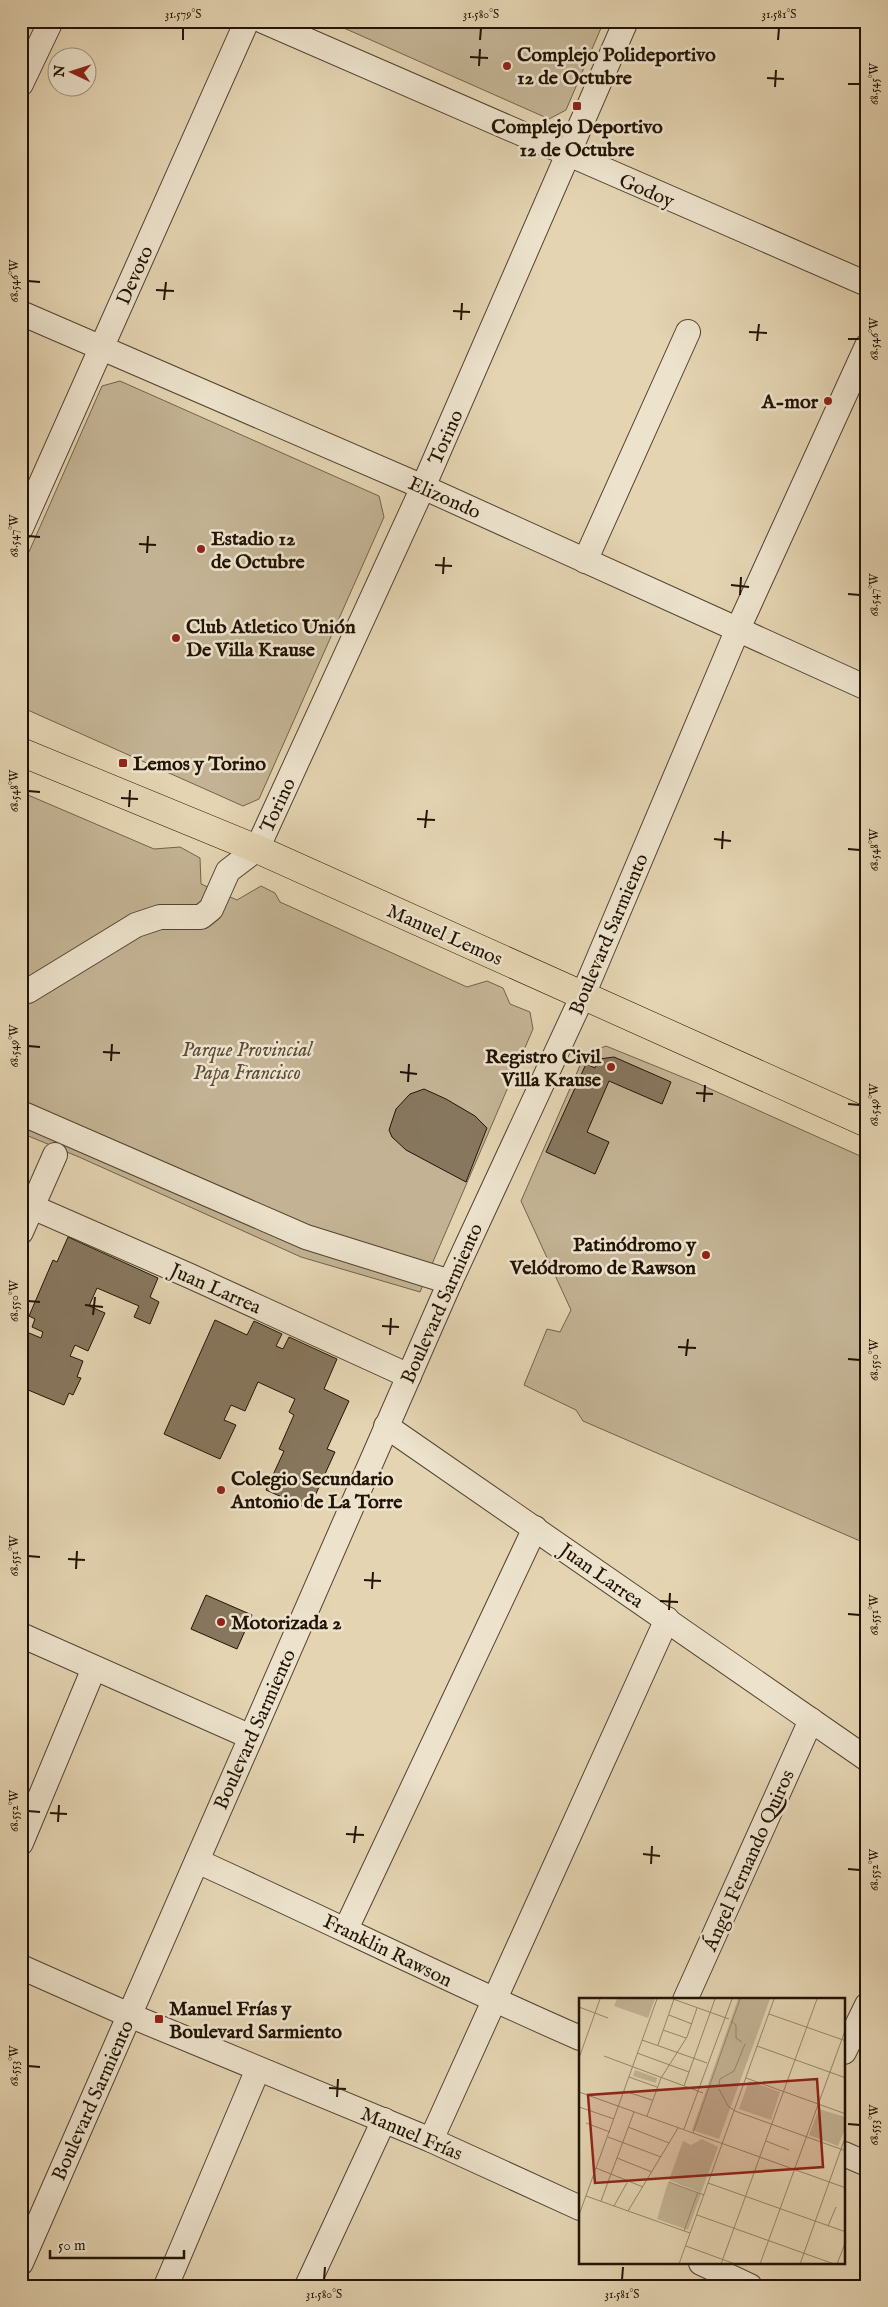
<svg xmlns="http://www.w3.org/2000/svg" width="888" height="2307" font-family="'IM FELL English',serif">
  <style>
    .green { fill: #c3b394; stroke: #72634c }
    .building { fill: #87775e; stroke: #221304 }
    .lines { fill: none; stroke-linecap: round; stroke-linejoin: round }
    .minor-casing { stroke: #524330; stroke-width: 26 }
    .major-casing { stroke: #221304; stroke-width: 29 }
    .minor { stroke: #ede3cd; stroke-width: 24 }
    .major { stroke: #e4d4b2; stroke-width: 28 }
    .ticks { fill: none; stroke: #221304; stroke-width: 2 }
    .poi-dot { fill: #8f2418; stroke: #ede3cd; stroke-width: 2 }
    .labels { text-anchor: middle; stroke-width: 5; stroke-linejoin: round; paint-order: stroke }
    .poi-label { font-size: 20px; font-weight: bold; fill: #221304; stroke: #ede3cd; text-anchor: start }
    .street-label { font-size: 20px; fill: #221304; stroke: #ede3cd }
    .park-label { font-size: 20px; font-style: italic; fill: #5a4b36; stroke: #ede3cd }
    .inset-road { fill: none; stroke: #96876c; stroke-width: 1 }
    .view { fill: #8f2418; fill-opacity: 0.15; stroke: #8f2418; stroke-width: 2.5 }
    .inset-edge { fill: none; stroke: #221304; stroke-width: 2.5 }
    .neatline { fill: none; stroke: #221304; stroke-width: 2 }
    .ticks-label { font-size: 12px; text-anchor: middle; fill: #221304 }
  </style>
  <rect width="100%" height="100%" fill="#e4d4b2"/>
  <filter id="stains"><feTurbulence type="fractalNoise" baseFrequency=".004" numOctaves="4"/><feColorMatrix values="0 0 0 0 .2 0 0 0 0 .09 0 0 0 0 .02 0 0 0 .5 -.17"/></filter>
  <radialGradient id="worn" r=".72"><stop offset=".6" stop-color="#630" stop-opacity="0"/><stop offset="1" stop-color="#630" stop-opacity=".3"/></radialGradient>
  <g class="green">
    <path d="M328,21H604L566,110L549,119Z"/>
    <path d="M120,381L379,496L384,517L259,799L243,806L21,707V570L102,386Z"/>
    <path d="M21,792L154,849L180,847L200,858L201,884L237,900L261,886L275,893L280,902L467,987L487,981L503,988L510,1004L530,1012L533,1029L420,1292L301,1257L79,1157L21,1133Z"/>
    <path d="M606,1046L697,1083L867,1159V1544L583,1421L576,1410L524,1385L547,1329L560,1332L571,1310L521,1201L585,1054Z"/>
  </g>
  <g class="building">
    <path d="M614,1057L671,1082L662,1104L609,1081L587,1132L609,1142L595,1174L546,1152L586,1064L595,1068L599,1059Z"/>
    <path d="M424,1089L446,1099L475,1116L487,1128L466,1182L406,1150L392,1137L389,1130L396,1109L410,1094Z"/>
    <path d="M68,1237L158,1278L150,1297L159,1302L150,1324L134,1317L139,1306L97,1288L89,1306L105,1313L88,1351L75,1345L70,1356L83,1361L77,1377L81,1378L73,1395L69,1393L64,1405L21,1387V1351L29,1333L41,1338L43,1332L32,1327L35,1319L29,1316L53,1260L57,1262Z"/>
    <path d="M215,1320L247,1335L254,1321L282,1334L276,1346L283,1349L289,1337L337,1359L324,1389L349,1401L327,1449L335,1452L309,1509L266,1490L284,1451L279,1449L294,1415L289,1412L295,1399L258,1382L245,1411L231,1405L224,1420L236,1425L220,1459L164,1434Z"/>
    <path d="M206,1595L252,1615L237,1649L191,1629Z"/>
  </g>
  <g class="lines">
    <g class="minor-casing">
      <g id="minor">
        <path d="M263,21L867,284"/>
        <path d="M21,84L51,21"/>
        <path d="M21,313L423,487L867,688"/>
        <path d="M21,528L247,21"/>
        <path d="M585,561L688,332"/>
        <path d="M28,991L136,925L160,917H201L211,909L228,871L257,849L423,487L626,21"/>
        <path d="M21,1113L306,1237L450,1282"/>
        <path d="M21,1202L190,1276L409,1376"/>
        <path d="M21,1232L55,1155"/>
        <path d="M386,1426L867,1759"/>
        <path d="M21,1635L251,1737"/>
        <path d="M21,1843L94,1668"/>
        <path d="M197,1861C325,1919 451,1982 580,2038"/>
        <path d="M346,1929L535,1528"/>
        <path d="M21,1967L129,2015L431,2140L580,2208"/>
        <path d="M685,2000L811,1720"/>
        <path d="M844,2052L867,2005"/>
        <path d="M431,2140L667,1619"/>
        <path d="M844,2154L867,2164"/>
        <path d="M21,2263L450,1282L583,995L737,631L867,346"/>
        <path d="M701,2263L750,2286"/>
        <path d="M166,2286L258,2069"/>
        <path d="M307,2286L384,2120"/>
      </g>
    </g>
    <g class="major-casing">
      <path id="major" d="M21,752L257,849L867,1123"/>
    </g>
    <use href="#minor" class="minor"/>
    <use href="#major" class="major"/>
  </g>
  <path class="ticks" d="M183,40V28M480,40L481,28M778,40L779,28M470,57L488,58M479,66L480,49M767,78L784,79M848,84H860M775,87L776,70M28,281L40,282M156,290L174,291M164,300L166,282M453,311L470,312M461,320L462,303M749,332L767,333M848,339H860M757,341L759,324M28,536L40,537M139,544L156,545M147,553L148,536M435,565L452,566M443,574L444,557M731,585L749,587M848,594L860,595M740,595L741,577M28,791L40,792M121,798L138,799M129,807L130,790M417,819L435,820M425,828L427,810M714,839L731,841M722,849L723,831M848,849L860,850M28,1046L40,1047M103,1052L120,1053M111,1061L112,1044M400,1072L417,1074M408,1082L409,1064M696,1093L713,1094M704,1102L705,1085M848,1104L860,1105M28,1301L40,1302M85,1305L103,1307M93,1315L95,1297M382,1326L399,1327M390,1335L391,1318M678,1347L696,1348M686,1356L688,1339M848,1359L860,1360M28,1556L40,1557M68,1559L85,1560M76,1569L77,1551M364,1580L381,1581M372,1589L373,1572M660,1601L678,1602M669,1610L670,1593M848,1614L860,1615M28,1811L40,1812M50,1813L67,1814M58,1822L59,1805M346,1834L364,1835M354,1843L356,1826M643,1854L660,1856M651,1864L652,1846M848,1869L860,1870M28,2066L40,2067M329,2088L346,2089M337,2097L338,2079M848,2124L860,2125M324,2280L325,2267M622,2280L623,2267"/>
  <g class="poi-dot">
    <circle cx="507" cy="66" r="5"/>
    <rect x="572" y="101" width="10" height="10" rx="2.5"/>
    <circle cx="828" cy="401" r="5"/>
    <circle cx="201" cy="549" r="5"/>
    <circle cx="176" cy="638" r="5"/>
    <rect x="118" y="758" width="10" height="10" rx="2.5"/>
    <circle cx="611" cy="1067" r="5"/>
    <circle cx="706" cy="1255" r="5"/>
    <circle cx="221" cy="1490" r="5"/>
    <circle cx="221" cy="1622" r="5"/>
    <rect x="154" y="2014" width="10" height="10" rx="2.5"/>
  </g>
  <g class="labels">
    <g class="poi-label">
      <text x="517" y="61">Complejo Polideportivo<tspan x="517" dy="23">12 de Octubre</tspan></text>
      <text x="577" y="133" text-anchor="middle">Complejo Deportivo<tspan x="577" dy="23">12 de Octubre</tspan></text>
      <text x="818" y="408" text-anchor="end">A-mor</text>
      <text x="211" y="545">Estadio 12<tspan x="211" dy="23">de Octubre</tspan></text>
      <text x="186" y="633">Club Atletico Unión<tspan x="186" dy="23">De Villa Krause</tspan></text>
      <text x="133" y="770">Lemos y Torino</text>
      <text x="601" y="1063" text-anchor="end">Registro Civil<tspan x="601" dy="23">Villa Krause</tspan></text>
      <text x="696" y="1251" text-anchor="end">Patinódromo y<tspan x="696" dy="23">Velódromo de Rawson</tspan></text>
      <text x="231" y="1485">Colegio Secundario<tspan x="231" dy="23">Antonio de La Torre</tspan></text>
      <text x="231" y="1629">Motorizada 2</text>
      <text x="169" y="2015">Manuel Frías y<tspan x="169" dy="23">Boulevard Sarmiento</tspan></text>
    </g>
    <g class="street-label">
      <text transform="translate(647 190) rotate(23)" y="7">Godoy</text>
      <text transform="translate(134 275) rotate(-66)" y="7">Devoto</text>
      <text transform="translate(445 437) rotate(-66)" y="7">Torino</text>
      <text transform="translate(445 497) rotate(24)" y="7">Elizondo</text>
      <text transform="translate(277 805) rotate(-65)" y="7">Torino</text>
      <text transform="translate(445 934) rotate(24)" y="7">Manuel Lemos</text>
      <text transform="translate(608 934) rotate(-67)" y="7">Boulevard Sarmiento</text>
      <text transform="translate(216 1288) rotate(24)" y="7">Juan Larrea</text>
      <text transform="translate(441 1303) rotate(-66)" y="7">Boulevard Sarmiento</text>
      <text transform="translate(602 1575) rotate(35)" y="7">Juan Larrea</text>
      <text transform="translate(254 1729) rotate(-66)" y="7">Boulevard Sarmiento</text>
      <text transform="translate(748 1860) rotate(-66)" y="7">Ángel Fernando Quiros</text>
      <text transform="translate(388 1950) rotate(26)" y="7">Franklin Rawson</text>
      <text transform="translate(92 2100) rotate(-66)" y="7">Boulevard Sarmiento</text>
      <text transform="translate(412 2133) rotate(23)" y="7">Manuel Frías</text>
    </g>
    <g class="park-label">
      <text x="247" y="1056">Parque Provincial<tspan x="247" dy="23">Papa Francisco</tspan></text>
    </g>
  </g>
  <g transform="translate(579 1998)">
    <rect width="266" height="266" fill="#e4d4b2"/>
    <path d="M38,1H76L69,20L35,8ZM159,1H191L140,141L113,132ZM56,72L78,80L77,85L54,78ZM170,83L201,94L192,122L160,111ZM240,111L266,119V131L259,148L230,137ZM123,141L139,149L122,195L90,182L104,143L112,147ZM89,184L122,196L109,232L78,221Z" fill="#c3b394"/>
    <path class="inset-road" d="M94,1L150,21M0,9L29,20M190,16L267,43M90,17L113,26M152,23L157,27V40L163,44M84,32L107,40M63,42L128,65M79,47L95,1M178,48L267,80M58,55L110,74M25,58L124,95M0,60L21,1M50,79L78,89M167,80L267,116M140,87L141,81L155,73L166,46M105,88L136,1M140,91L149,108L156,113L267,153M45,93L73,102M0,94L267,190M0,109L35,121M68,118L82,80L108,39L118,10M7,125L31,134M49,129L90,145M105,131L153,1M114,135L161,1M29,139L82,159M187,143L210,152M38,160L73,174M17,170L64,189M90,184L125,197M129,185L267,234M7,198L111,235M22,203L55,114M35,208L49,183M49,213L99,130M0,217L78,1M118,217L255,266M249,228L257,209M105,233L119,194M107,248L156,266M100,266L195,1M142,266L238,1M181,266L267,30M221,266L267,137M258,266L267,243"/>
    <path class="view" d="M238,81L244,169L16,185L9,97Z"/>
    <rect width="266" height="266" class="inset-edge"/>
  </g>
  <rect width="888" height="2307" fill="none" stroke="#e4d4b2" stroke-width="55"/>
  <g transform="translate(72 72) rotate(274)"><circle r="24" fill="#ede3cd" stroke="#9c907d"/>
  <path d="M0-4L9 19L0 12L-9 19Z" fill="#8f2418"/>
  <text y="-8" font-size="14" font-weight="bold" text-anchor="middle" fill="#221304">N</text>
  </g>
  <path d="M50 2250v8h134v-8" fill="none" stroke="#221304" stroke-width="2.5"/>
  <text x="58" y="2250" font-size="15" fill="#221304" stroke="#ede3cd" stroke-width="4" paint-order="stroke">50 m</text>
  <rect x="28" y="28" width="832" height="2252" class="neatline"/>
  <g class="ticks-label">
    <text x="183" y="18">31.579°S</text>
    <text x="481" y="18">31.580°S</text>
    <text x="779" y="18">31.581°S</text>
    <text transform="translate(874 84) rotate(-90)" y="4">68.545°W</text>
    <text transform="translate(14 281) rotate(-90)" y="4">68.546°W</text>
    <text transform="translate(874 339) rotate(-90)" y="4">68.546°W</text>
    <text transform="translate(14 536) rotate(-90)" y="4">68.547°W</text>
    <text transform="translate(874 595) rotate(-90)" y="4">68.547°W</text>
    <text transform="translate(14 791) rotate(-90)" y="4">68.548°W</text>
    <text transform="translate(874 850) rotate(-90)" y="4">68.548°W</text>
    <text transform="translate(14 1046) rotate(-90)" y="4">68.549°W</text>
    <text transform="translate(874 1105) rotate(-90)" y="4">68.549°W</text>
    <text transform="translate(14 1301) rotate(-90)" y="4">68.550°W</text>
    <text transform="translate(874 1360) rotate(-90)" y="4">68.550°W</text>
    <text transform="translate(14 1556) rotate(-90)" y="4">68.551°W</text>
    <text transform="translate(874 1615) rotate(-90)" y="4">68.551°W</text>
    <text transform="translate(14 1811) rotate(-90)" y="4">68.552°W</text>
    <text transform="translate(874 1870) rotate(-90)" y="4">68.552°W</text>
    <text transform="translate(14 2066) rotate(-90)" y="4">68.553°W</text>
    <text transform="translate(874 2125) rotate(-90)" y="4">68.553°W</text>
    <text x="324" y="2298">31.580°S</text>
    <text x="622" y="2298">31.581°S</text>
  </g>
  <rect width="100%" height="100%" filter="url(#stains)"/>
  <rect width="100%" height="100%" fill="url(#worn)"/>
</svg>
